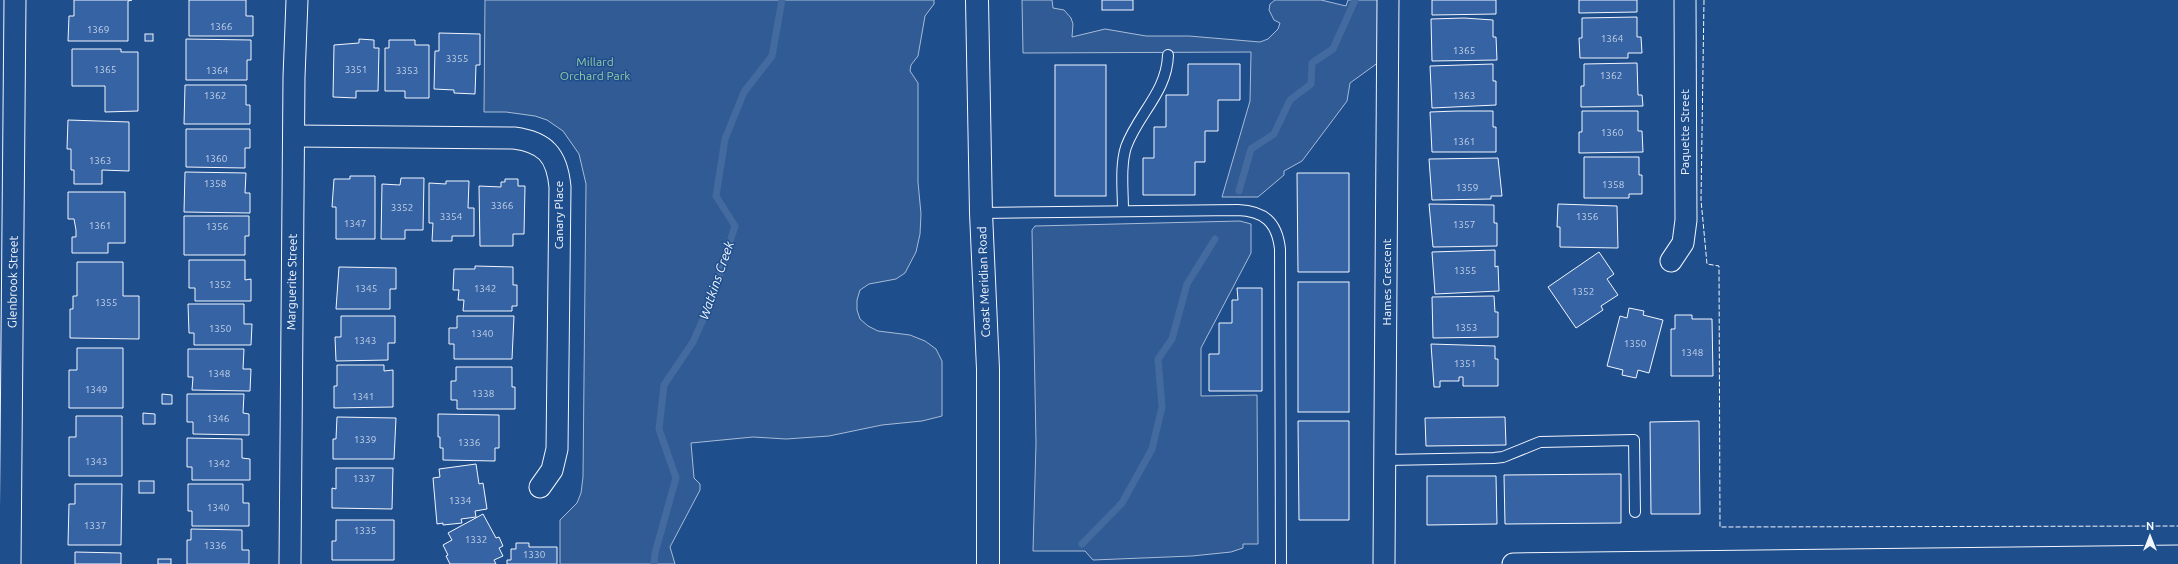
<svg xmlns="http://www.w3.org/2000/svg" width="2178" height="564" font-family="Ubuntu,sans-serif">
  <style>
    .built { fill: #305b95; stroke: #a8bbd7 }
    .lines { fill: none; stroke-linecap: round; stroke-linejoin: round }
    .stream { stroke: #446ba0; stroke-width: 7 }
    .building { fill: #3563a3; stroke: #f2f6ff }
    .service-casing { stroke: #f2f6ff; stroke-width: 12 }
    .minor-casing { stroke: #f2f6ff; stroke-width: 23 }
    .tertiary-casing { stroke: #f2f6ff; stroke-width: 24 }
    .secondary-casing { stroke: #f2f6ff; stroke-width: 24 }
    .service { stroke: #1f4e8c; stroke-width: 10 }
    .minor { stroke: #1f4e8c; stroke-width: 21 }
    .tertiary { stroke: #1f4e8c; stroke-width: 22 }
    .secondary { stroke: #1f4e8c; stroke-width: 22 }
    .fence { stroke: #f2f6ff; stroke-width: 1; stroke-dasharray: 5 2; stroke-linecap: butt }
    .labels { text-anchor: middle; stroke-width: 3; stroke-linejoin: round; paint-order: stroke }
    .number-label { font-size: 10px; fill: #c3d1e8 }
    .park-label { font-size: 12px; fill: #97c8a6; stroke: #1f4e8c }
    .street-label { font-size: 12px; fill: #f2f6ff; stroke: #1f4e8c }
    .water-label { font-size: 13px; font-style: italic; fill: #f2f6ff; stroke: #1f4e8c }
  </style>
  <rect width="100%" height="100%" fill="#1f4e8c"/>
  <g class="built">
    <path d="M485,0H934V4L925,16L918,56L911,65L910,71L918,83V182L921,214L920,234L916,252L905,273L896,279L869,284L860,290L857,300V310L860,319L868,326L878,331L910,335L925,341L936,349L942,361V416L922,421L882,425L829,436L786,439L753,437L691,443L694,478L700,484V490L670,547L675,564H560V520L577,503L581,493L583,477L586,184L579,154L563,131L547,120L535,116L506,112H484Z"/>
    <path d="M1022,0H1052L1053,8L1064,10L1071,18L1073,24L1072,37L1105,29L1146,36H1189L1260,42L1268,39L1278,29L1280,23L1274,20L1269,10L1270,4L1275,0H1321L1346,6L1348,0H1378L1379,62L1350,83L1347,101L1302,161L1284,171V175L1258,197H1222L1250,101L1251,52L1023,53Z"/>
    <path d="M1240,221L1251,224V253L1201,348V396L1257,395L1258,544H1243V548L1231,552L1192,556L1093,560L1085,551H1033L1036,443L1032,230L1035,226Z"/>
  </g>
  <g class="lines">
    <g class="stream">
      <path d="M1239,191L1251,149L1274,134L1290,100L1311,84L1312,63L1333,49L1355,0"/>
      <path d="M1082,544L1122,503L1152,449L1162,407L1158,359L1172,339L1187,284L1215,239"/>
      <path d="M654,564L655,553L676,478L659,429L664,385L693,342L712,299L735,226L716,196L725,139L744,92L772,56L782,0"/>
    </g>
  </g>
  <g class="building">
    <path d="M74,0H132L128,1V41H68L69,16H74Z"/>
    <path d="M189,0H246V16H253V36H189Z"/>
    <rect x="1102" y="0" width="31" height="10"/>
    <path d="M1432,0H1496V14L1432,15Z"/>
    <path d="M1579,0H1637V12L1579,13Z"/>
    <path d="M1637,17V37H1641L1642,53H1628V58H1580L1579,38H1582V18Z"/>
    <path d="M1464,18L1493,20V37H1496L1497,60L1432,61L1431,19Z"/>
    <path d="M439,33L480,34V65H476L475,94L454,93V90L434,89L435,51H439Z"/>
    <rect x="145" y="34" width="8" height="7"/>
    <path d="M186,39L251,40V60H247V80H186Z"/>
    <path d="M359,39L374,40V48H379L378,91H356V98L333,97L334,45L359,43Z"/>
    <path d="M389,40H415V45H429V98H405V91H385V48H389Z"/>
    <path d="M72,49H121V52H138V111L105,112V86H72Z"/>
    <path d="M1637,63L1638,95H1642L1643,106L1581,107V86H1584V64Z"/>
    <path d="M1188,64H1240V100H1218V131H1205V162H1195V195H1143V158H1154V127H1166V95H1188Z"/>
    <path d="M1493,64V81H1496V105L1432,108L1430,66Z"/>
    <rect x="1055" y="65" width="51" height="131"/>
    <path d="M185,85H246V105H250V124H184Z"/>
    <path d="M1457,111H1493V127H1496V152H1432L1430,112Z"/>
    <path d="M1582,111H1638V131H1642L1643,152L1579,153V132H1582Z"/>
    <path d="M68,120L129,122V171L102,170V184H74V170H71V149H67Z"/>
    <path d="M186,129H250V148H245V168L186,167Z"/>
    <path d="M1584,157H1639V175H1642V194H1629V198H1584Z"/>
    <path d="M1498,158L1502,196H1491V199L1432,200L1429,159Z"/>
    <path d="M185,172L246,173L245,193H250V213L184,212Z"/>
    <path d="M1297,173H1349V272H1298Z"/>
    <path d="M350,176H375V239H336V207H332L334,179H350Z"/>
    <path d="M401,178H424L423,230H405V239H381L382,184L400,185Z"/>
    <path d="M505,179H518V186H525L524,234H513V246H480L479,186L501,187V182H505Z"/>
    <path d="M446,181H469L468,208H474V236H452V241H432L433,223H429V183L446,184Z"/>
    <path d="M68,192H125V243H108V253H72V237H76V230L74,219H68Z"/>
    <path d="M1429,204L1494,205V223H1497V246L1433,247Z"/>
    <path d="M1558,204L1617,206L1618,248L1560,247V227H1557Z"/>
    <path d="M184,216H249V236H245V255H184Z"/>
    <path d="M1495,250V267L1498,266L1499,291L1435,294L1432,252Z"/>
    <path d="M1599,252L1614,274L1607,279L1618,295L1601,306L1603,310L1576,328L1548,287Z"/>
    <path d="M189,260H245V280L251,279V301H195V288H189Z"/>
    <path d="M77,262H123V296H139V339L70,338V309H73V296H77Z"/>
    <path d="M475,266L513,267V285H517V306H512V311H463L464,300H458L459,290H453L454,269H475Z"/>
    <path d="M339,267L396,268V289H390V309H336Z"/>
    <rect x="1298" y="282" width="51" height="130"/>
    <path d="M1237,288H1262V391H1209V354H1219V323H1232V300H1238Z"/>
    <path d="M1494,296L1495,312H1498V337L1433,338L1432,297Z"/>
    <path d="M188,304H244V324H252L251,345H194V333H189Z"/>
    <path d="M1629,308L1644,311L1643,315L1663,320L1649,373L1638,370L1636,378L1622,375L1623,370L1607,366L1620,316L1627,318Z"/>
    <path d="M1675,315H1692V319H1712L1713,376H1671V329H1675Z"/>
    <path d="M341,316H395V343H388V360L336,361L335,337H341Z"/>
    <path d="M457,316H514L512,359H454V344H449V328H457Z"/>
    <path d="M1431,344L1495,346V359H1498V386H1463V377H1459V381H1440V387H1434Z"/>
    <path d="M77,348H123V408H69V370H77Z"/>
    <path d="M188,349H244L243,369H251L250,391L192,390L193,377H188Z"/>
    <path d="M337,365H384V371L393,370V407L334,408V386H337Z"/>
    <path d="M456,367H512V387H515V409H457V400H451V381H456Z"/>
    <path d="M162,394L172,395V404H162Z"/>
    <path d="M187,394H244L243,413L249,414V435L193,434V422H187Z"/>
    <path d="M143,413L155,414V424H143Z"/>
    <path d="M438,414L499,415V448H495V461L443,460V448H440V437H438Z"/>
    <path d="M76,416H122V476H69V437H76Z"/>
    <path d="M337,417L396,418L394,459H333V439H336Z"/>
    <path d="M1505,417L1506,445L1426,446L1425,418Z"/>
    <path d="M1298,421H1349V520H1299Z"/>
    <path d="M1699,421L1700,514H1651L1650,422Z"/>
    <path d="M187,438L242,439V458L250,459V480H192V467H187Z"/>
    <path d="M476,464L479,484L483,483L487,509L475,511L476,517L461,519L462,523L443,525V523L437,524L433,478L440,477L439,469Z"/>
    <path d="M336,468H393L392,509L332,508V488L336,489Z"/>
    <path d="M1621,474V523L1505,524L1504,475Z"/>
    <path d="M1427,476H1496L1497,524L1427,525Z"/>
    <rect x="139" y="481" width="15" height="12"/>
    <path d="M75,484H122L121,545H68L69,504H75Z"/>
    <path d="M188,484H243V503H249V526H192V511H188Z"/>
    <path d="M483,514L496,538L499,537L503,546L499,548L503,556L494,560L496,564H450L446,556L448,555L443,545L452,540L448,533Z"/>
    <path d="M336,520H394V560H332V541H336Z"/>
    <path d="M191,529L242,530V550H249V564H187V540H191Z"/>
    <path d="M516,543H529V547H557V564H507V560H511V549H516Z"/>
    <path d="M75,552L121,553V564H75Z"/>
    <rect x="158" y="559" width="13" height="5"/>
  </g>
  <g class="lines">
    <g class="service-casing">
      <g id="service">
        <path d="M1123,211C1123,191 1120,166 1126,147C1138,114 1167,92 1168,55"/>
        <path d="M981,213L1238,210C1264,211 1277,222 1280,249L1281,564"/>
        <path d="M1386,460L1494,458L1503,457L1540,442L1634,440L1635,512"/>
      </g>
    </g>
    <g class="minor-casing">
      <g id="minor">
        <path d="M294,136L514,138C545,142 557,155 560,187L557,449L552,470L540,487"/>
        <path d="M1671,261L1683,243L1686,220L1685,0"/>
        <path d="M10,564L15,0"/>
        <path d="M290,564L294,77L297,0"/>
        <path d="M1384,564L1388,0"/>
        <path d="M1513,564L2178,556"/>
      </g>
    </g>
    <g class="tertiary-casing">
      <path id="tertiary" d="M2055,559V564"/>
    </g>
    <g class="secondary-casing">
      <path id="secondary" d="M977,0L981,213L988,369V564"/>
    </g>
    <use href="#service" class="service"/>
    <use href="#minor" class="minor"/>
    <use href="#tertiary" class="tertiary"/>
    <use href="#secondary" class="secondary"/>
    <path class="fence" d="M1704,0L1701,200L1707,264L1719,266L1720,527L2178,526"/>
  </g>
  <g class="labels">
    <g class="number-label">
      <text x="221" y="30">1366</text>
      <text x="98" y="33">1369</text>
      <text x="1612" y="42">1364</text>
      <text x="1464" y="54">1365</text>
      <text x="457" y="62">3355</text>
      <text x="105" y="73">1365</text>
      <text x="356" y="73">3351</text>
      <text x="217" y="74">1364</text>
      <text x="407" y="74">3353</text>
      <text x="1611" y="79">1362</text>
      <text x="215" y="99">1362</text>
      <text x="1464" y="99">1363</text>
      <text x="1612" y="136">1360</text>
      <text x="1464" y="145">1361</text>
      <text x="216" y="162">1360</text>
      <text x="100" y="164">1363</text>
      <text x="215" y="187">1358</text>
      <text x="1613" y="188">1358</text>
      <text x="1467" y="191">1359</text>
      <text x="502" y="209">3366</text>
      <text x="402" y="211">3352</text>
      <text x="451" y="220">3354</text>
      <text x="1587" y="220">1356</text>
      <text x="355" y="227">1347</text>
      <text x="1464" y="228">1357</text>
      <text x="100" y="229">1361</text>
      <text x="217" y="230">1356</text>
      <text x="1465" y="274">1355</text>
      <text x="220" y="288">1352</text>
      <text x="366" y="292">1345</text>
      <text x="485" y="292">1342</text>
      <text x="1583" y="295">1352</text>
      <text x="106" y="306">1355</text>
      <text x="1466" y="331">1353</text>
      <text x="220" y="332">1350</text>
      <text x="482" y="337">1340</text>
      <text x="365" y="344">1343</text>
      <text x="1635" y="347">1350</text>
      <text x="1692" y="356">1348</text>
      <text x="1465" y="367">1351</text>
      <text x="219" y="377">1348</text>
      <text x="96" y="393">1349</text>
      <text x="483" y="397">1338</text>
      <text x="363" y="400">1341</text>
      <text x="218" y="422">1346</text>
      <text x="365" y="443">1339</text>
      <text x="469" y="446">1336</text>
      <text x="96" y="465">1343</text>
      <text x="219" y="467">1342</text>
      <text x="364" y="482">1337</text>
      <text x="460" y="504">1334</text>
      <text x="218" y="511">1340</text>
      <text x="95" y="529">1337</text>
      <text x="365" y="534">1335</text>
      <text x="476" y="543">1332</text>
      <text x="215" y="549">1336</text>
      <text x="534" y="558">1330</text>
    </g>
    <g class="park-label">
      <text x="595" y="66">Millard<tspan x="595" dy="14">Orchard Park</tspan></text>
    </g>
    <g class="street-label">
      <text transform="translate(1685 132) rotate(-90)" y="4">Paquette Street</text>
      <text transform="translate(559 215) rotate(-90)" y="4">Canary Place</text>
      <text transform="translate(13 282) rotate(-89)" y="4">Glenbrook Street</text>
      <text transform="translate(292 282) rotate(-89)" y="4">Marguerite Street</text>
      <text transform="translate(984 282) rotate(-92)" y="4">Coast Meridian Road</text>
      <text transform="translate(1387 282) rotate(-90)" y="4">Hames Crescent</text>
    </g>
    <g class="water-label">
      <text transform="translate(716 280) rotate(-71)" y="5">Watkins Creek</text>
    </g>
  </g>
  <g transform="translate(2150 536)" stroke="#1f4e8c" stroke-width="3" paint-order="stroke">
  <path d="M0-3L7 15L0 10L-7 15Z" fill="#f2f6ff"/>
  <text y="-6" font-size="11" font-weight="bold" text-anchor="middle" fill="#f2f6ff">N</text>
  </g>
</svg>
